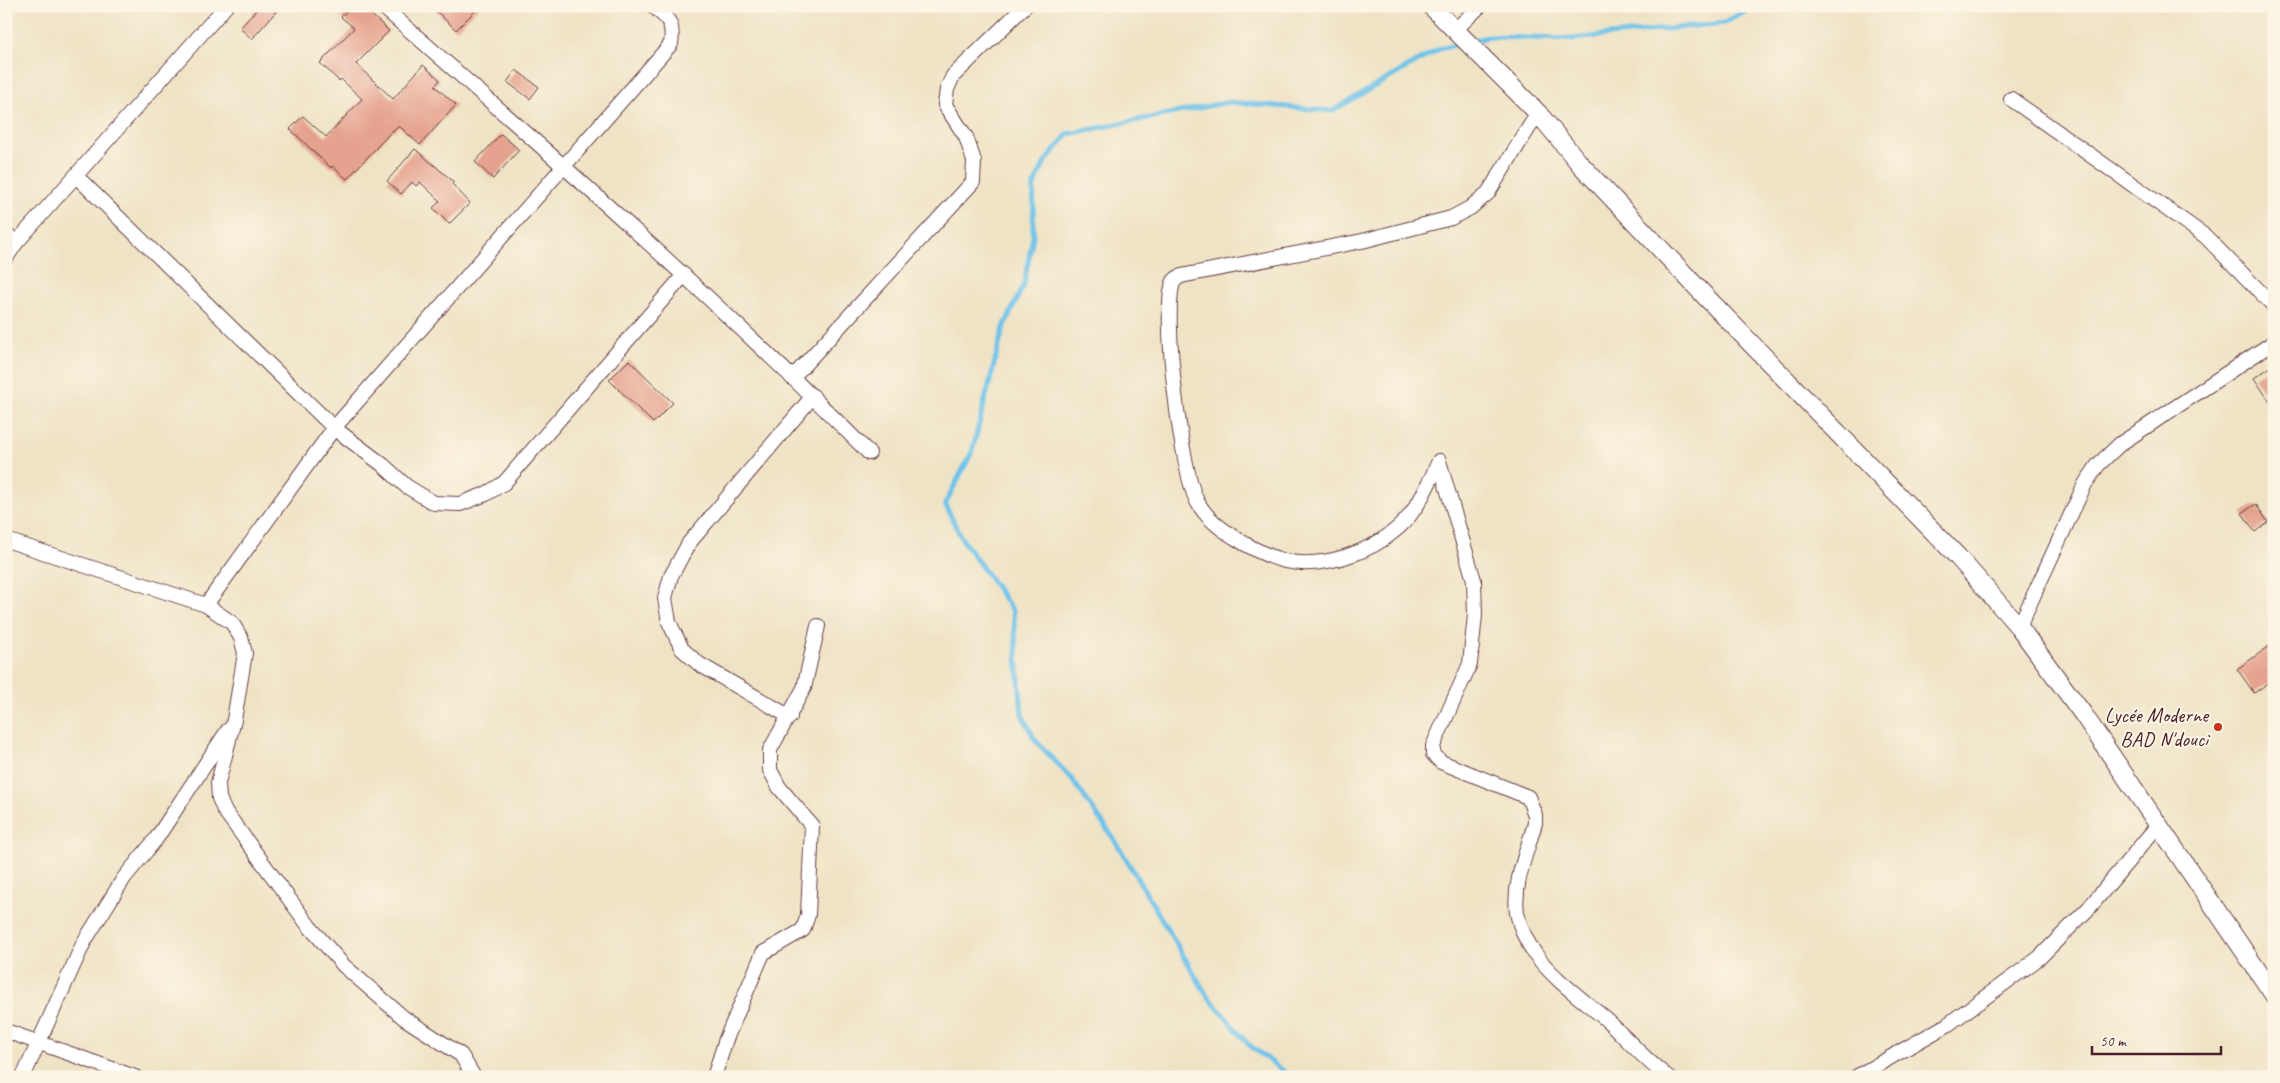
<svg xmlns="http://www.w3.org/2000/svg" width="2280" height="1083" font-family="Caveat,sans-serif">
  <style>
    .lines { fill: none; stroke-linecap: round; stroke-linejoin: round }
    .stream { stroke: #6dc2ea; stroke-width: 5 }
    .building { fill: #e5a28e }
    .minor-casing { stroke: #633c42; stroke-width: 16 }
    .tertiary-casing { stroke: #633c42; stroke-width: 20 }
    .minor { stroke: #fff; stroke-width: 14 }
    .tertiary { stroke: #fff; stroke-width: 18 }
    .poi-dot { fill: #c8321e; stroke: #fcf5e5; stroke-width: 2 }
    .labels { text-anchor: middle; stroke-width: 4; stroke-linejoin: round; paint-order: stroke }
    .poi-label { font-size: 21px; fill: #4a1f2b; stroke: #fcf5e5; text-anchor: end }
  </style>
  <rect width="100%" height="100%" fill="#fcf5e5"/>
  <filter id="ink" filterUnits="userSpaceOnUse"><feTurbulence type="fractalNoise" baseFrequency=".02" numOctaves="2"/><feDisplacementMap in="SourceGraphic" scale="10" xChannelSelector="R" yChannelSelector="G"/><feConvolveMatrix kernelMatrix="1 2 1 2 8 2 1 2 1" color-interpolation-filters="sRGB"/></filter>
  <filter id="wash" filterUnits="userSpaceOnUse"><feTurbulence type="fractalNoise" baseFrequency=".0096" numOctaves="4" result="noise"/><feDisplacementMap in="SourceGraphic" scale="20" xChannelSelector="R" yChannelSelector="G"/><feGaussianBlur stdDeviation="1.12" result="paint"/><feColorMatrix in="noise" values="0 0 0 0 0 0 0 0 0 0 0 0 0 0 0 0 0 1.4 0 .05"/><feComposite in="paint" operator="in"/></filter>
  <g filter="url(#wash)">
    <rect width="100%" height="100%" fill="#efe3c5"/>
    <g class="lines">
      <g class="stream">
        <path d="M1471,41L1488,37L1572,39L1724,23L1755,6"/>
        <path d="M1291,1077L1248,1044L1206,994L1116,842L1071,778L1035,740L1022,714L1013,611L962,539L945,504L972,452L1003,329L1024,284L1033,236L1034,185L1045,162L1068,134L1229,102L1332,111L1439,49L1463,43"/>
      </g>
    </g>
    <g id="blocks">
      <g class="building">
        <path d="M256,6H281L252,39L240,28L256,10Z"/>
        <path d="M351,6H362L389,31L356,64L393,99L423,65L440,80L435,86L456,105L420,145L399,126L394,131L393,130L347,179L332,166L331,168L290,129L303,116L326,137L362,99L341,79L339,81L320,63L354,28L341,17Z"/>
        <path d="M431,6H480L456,30Z"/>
        <path d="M516,70L539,87L530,99L507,82Z"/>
        <path d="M501,134L519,150L493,179L475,162Z"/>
        <path d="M415,149L454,182L452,184L470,203L449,224L433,208L440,201L420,182L416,186L412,182L401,194L387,181Z"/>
        <path d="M629,360L673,403L653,423L609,380Z"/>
        <path d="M2274,365V408L2254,378Z"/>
        <path d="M2256,504L2268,522L2255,532L2242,513Z"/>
        <path d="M2274,643V679L2254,693L2237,669Z"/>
      </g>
    </g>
  </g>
  <g filter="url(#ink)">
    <use href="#blocks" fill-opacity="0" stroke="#633c42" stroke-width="1"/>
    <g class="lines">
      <g class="minor-casing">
        <g id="minor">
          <path d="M382,6C548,152 714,297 869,453"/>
          <path d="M1455,30L1480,6"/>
          <path d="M2011,99L2205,236L2274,306"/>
          <path d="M77,177L334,428L383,465L406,486L434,503L460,504L486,494L504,483L684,275"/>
          <path d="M6,233L16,243"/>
          <path d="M6,258L16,243L226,6"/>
          <path d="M792,378L973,182L974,161L966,137L945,105L947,89L953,76L1025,6"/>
          <path d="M1439,461C1428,485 1418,510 1398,528C1370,553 1322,569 1285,561C1266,556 1249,547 1234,537C1221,529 1206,517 1198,503C1181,474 1162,314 1173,283C1175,279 1177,278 1181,276L1362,241L1451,218L1470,208L1488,193L1538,113"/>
          <path d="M1439,461L1474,580L1475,615L1470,664L1433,746V754L1441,762L1528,797L1535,815V823C1527,852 1513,883 1517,913C1520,927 1527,943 1536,955C1555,981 1585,1001 1609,1022C1629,1041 1646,1061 1668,1077"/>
          <path d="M6,540L206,605L232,623L241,638L245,653L234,720L218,783L219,798L224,810L309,926L344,966L404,1018L461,1055L474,1077"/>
          <path d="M206,605L334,428L671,44C674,22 668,19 653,6"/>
          <path d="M2019,627L2085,484L2098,465L2120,444L2274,342"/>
          <path d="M790,717L699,664L682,649L669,622L665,598L671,576L689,543L813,396"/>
          <path d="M6,1031L135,1077"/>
          <path d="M23,1077L84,942L124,878L156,839L228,730"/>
          <path d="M714,1077L726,1039L763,953L803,930L808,915L812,826L779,787L770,770V750L804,688L818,626"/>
          <path d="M1856,1077L1947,1025L2039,958L2088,909L2159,824"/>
        </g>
      </g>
      <g class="tertiary-casing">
        <path id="tertiary" d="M1431,6L1538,113L1580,164L1706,297L1958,557L2019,627L2083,714L2274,995"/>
      </g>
      <use href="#minor" class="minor"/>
      <use href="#tertiary" class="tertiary"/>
    </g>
  </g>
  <circle class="poi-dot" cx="2218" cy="727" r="5"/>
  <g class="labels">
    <g class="poi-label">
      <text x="2208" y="722">Lycée Moderne<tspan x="2208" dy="24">BAD N'douci</tspan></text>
    </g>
  </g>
  <rect width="2280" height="1083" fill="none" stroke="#fcf5e5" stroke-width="25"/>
  <path d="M2092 1046v8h129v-8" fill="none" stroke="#4a1f2b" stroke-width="2.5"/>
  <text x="2100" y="1046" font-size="15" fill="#4a1f2b" stroke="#fcf5e5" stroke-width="4" paint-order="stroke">50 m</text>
</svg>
